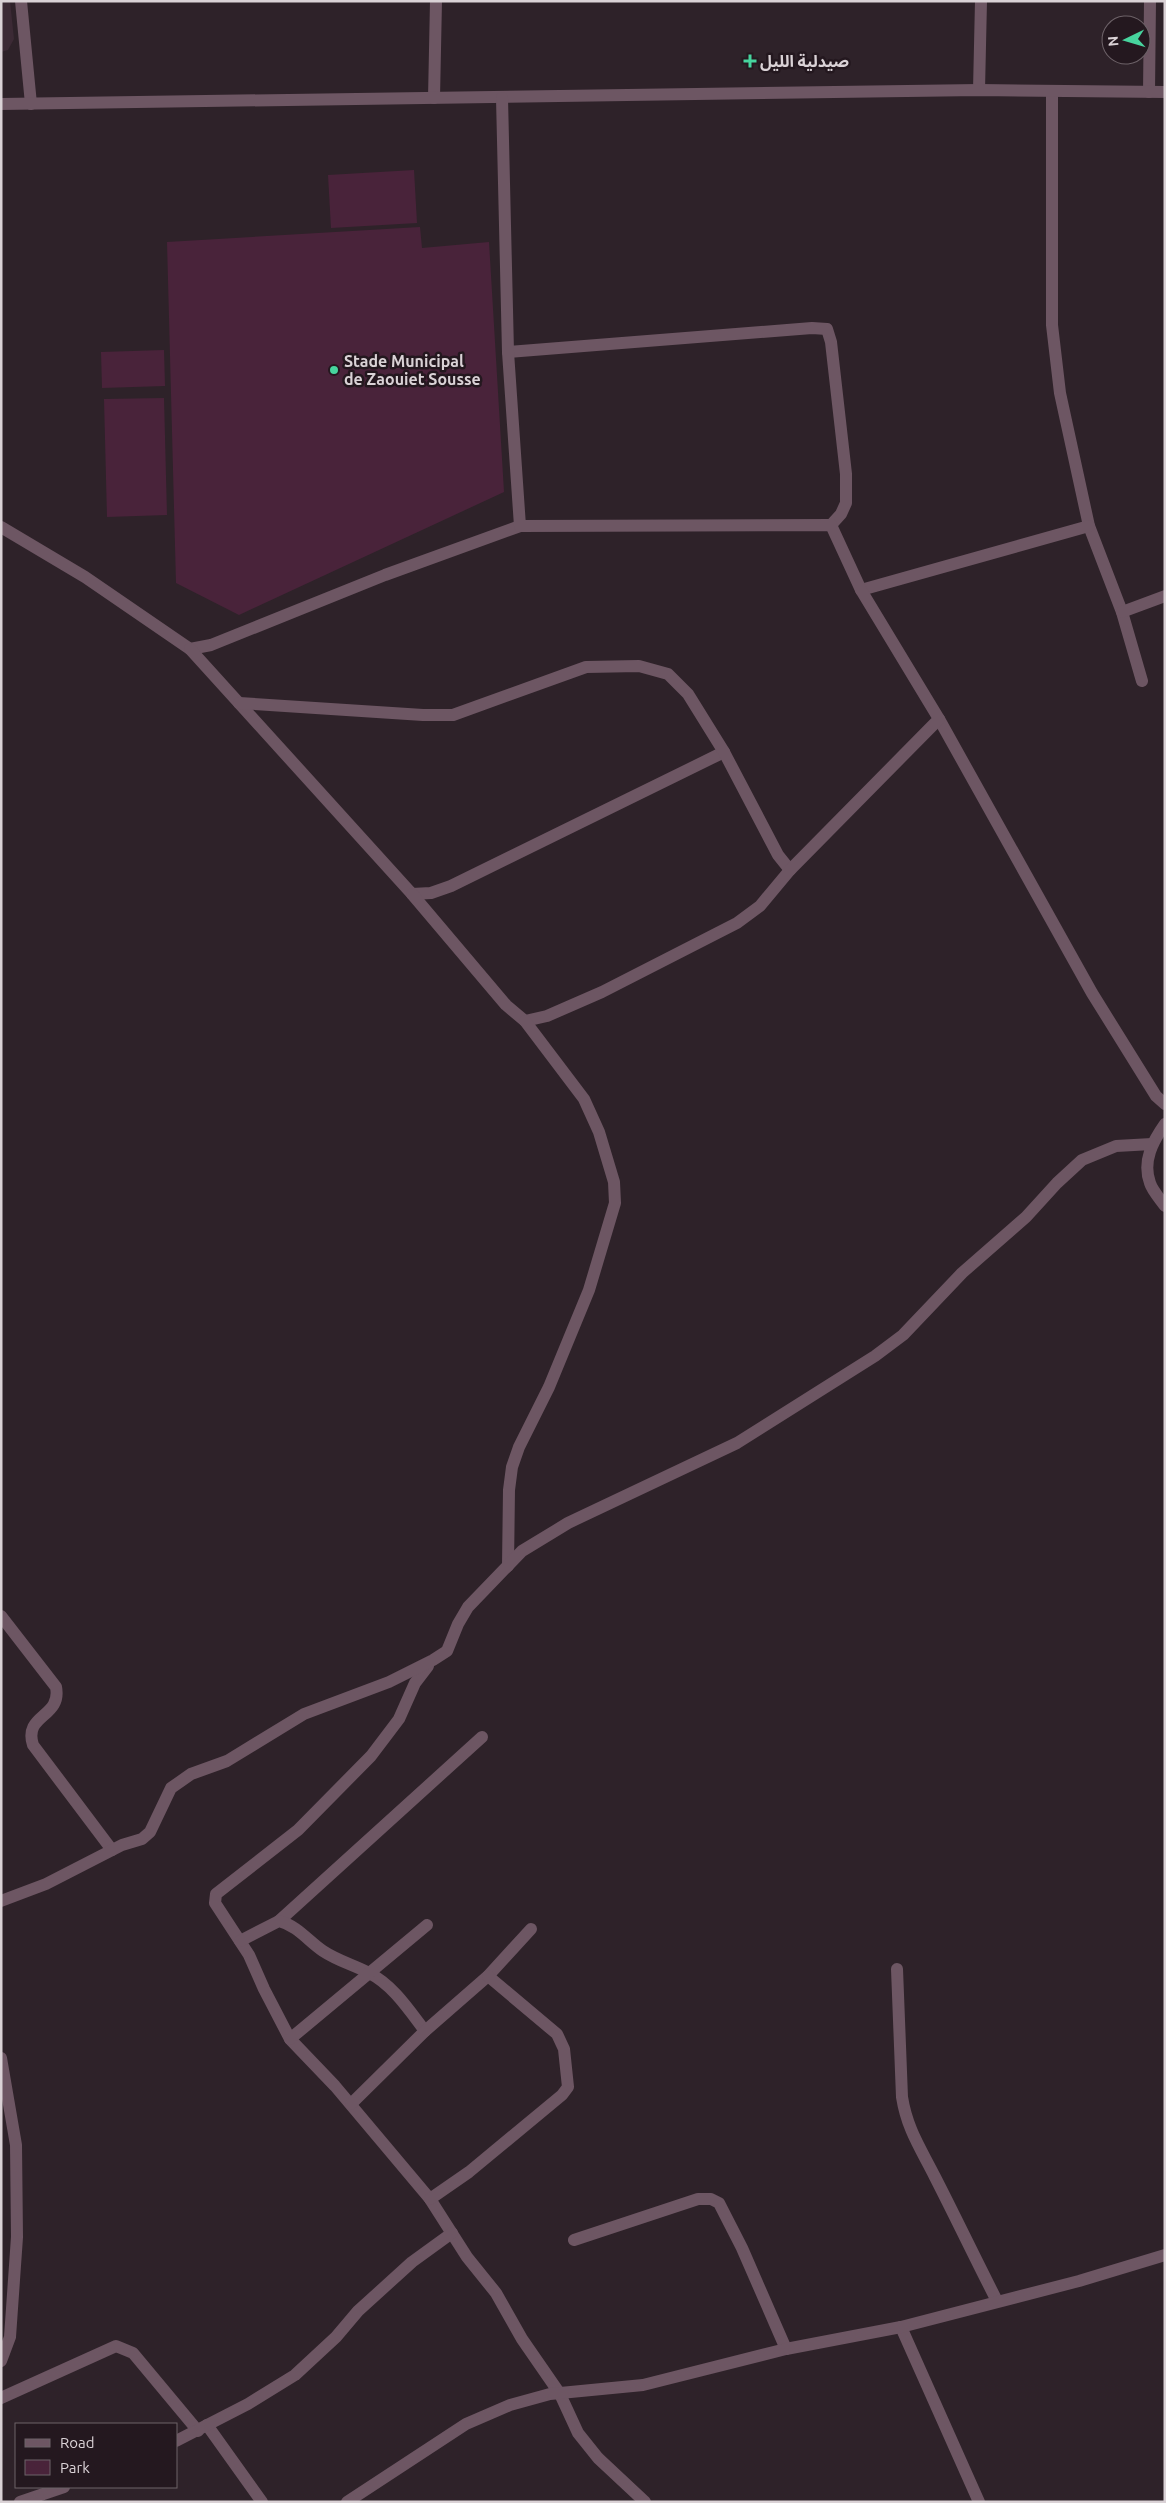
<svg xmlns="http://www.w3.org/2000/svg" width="1166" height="2503" font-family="Ubuntu,'Noto Sans Arabic',sans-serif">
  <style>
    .built { fill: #3c2a35 }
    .green { fill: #49233a }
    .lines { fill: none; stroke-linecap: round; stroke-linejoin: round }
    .minor { stroke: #6d5663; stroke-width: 12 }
    .poi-dot { fill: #47d49e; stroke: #24181f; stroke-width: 2 }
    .labels { text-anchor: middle; stroke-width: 5; stroke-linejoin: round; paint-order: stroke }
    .poi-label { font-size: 16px; font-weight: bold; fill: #dad2d6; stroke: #24181f; text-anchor: start }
  </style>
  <rect width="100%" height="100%" fill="#2e2229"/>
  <path class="built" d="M1,1H10L14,39L8,50L1,52Z"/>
  <g class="green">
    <path d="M414,170L417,223L331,228L328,175Z"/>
    <path d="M420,227L422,248L489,242L504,492L239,615L176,583L167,242Z"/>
    <path d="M164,350L165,386L102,388L101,352Z"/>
    <path d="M164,398L167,515L107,517L104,399Z"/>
  </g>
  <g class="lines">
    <g class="minor">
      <path d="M21,1L31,104"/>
      <path d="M979,90L981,1"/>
      <path d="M1052,91V325L1060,393L1089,526L1122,612L1142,681"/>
      <path d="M1149,92L1150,1"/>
      <path d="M434,98L436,1"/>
      <path d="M1,104L979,90L1165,92"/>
      <path d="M508,352L812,328L827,329L831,342L846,474V503L841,514L831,525"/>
      <path d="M1,527L85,577L190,649L211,645L385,575L520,526"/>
      <path d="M861,590L1089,526"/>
      <path d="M1122,612L1165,596"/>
      <path d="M190,649L412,894L431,893L451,886L724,752"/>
      <path d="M239,703L423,715H453L586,667L639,666L668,674L688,694L724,752L778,855L790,870"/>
      <path d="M939,719L1092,993L1156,1096L1165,1104"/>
      <path d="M412,894L506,1005L525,1021L547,1016L602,992L737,923L760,906L790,870L939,719L861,590L831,525L520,526L508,352L502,98"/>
      <path d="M1165,1124C1153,1141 1142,1161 1150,1183C1152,1190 1160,1199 1165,1206"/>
      <path d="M508,1566L509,1490L512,1467L519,1447L549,1387L589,1290L615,1203L614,1182L599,1132L584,1099L525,1021"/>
      <path d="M1,1616L56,1687C62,1718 23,1714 33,1745L112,1850"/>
      <path d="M428,1666L415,1683L399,1719L371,1756L298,1830L216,1894L215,1903L249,1955L264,1989L290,2039L335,2086L430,2199L467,2257L496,2293L522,2339L560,2394L578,2433L598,2458L645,2502"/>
      <path d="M1,1901L46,1884L122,1845L142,1839L150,1832L171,1788L191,1774L227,1761L304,1714L389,1682L433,1660L447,1651L458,1624L468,1607L522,1551L568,1523L737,1443L875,1356L903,1335L962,1273L1026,1217L1057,1183L1082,1160L1116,1146L1152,1144"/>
      <path d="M279,1921L482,1737"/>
      <path d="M240,1941L279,1921C298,1926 308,1941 323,1951C338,1961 354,1965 369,1973C393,1985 409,2010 425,2031"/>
      <path d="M897,1969L902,2097C907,2129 921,2149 935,2177C956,2218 976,2260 997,2301"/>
      <path d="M290,2039L427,1925"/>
      <path d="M1,2058L16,2145L17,2237L10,2337L1,2361"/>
      <path d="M351,2104L425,2031L488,1976L531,1929"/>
      <path d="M430,2199L469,2172L562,2095L568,2087L564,2049L557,2034L488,1976"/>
      <path d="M574,2240L698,2199H711L719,2203L742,2248L786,2349"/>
      <path d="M901,2327L979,2502"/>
      <path d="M1,2398L116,2346L133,2353L198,2431"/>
      <path d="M207,2425L262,2502"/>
      <path d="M176,2441L248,2404L295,2375L336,2337L358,2311L412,2262L452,2233"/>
      <path d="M20,2502L64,2487"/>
      <path d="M347,2502L466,2424L510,2405L550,2394L643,2385L786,2349L901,2327L1079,2281L1165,2255"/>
    </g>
  </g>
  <g class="poi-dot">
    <path d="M747.5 53.5h5v5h5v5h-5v5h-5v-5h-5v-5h5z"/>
    <circle cx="334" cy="370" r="5"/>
  </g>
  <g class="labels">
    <g class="poi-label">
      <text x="760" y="67">صيدلية الليل</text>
      <text x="344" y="367">Stade Municipal<tspan x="344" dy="18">de Zaouiet Sousse</tspan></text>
    </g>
  </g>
  <rect width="1166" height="2503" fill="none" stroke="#dad2d6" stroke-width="5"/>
  <rect x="15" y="2423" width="162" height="65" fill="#24181f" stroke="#6d6268"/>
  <rect x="25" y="2439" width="25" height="8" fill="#6d5663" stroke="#6d6268"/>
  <text x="60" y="2448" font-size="15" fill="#dad2d6">Road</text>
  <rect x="25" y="2460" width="25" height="15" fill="#49233a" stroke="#6d6268"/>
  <text x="60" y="2473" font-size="15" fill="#dad2d6">Park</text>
  <g transform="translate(1126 40) rotate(265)"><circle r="24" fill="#24181f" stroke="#6d6268"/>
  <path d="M0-4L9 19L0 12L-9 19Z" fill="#47d49e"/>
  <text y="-8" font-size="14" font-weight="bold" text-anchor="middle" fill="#dad2d6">N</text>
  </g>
</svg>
